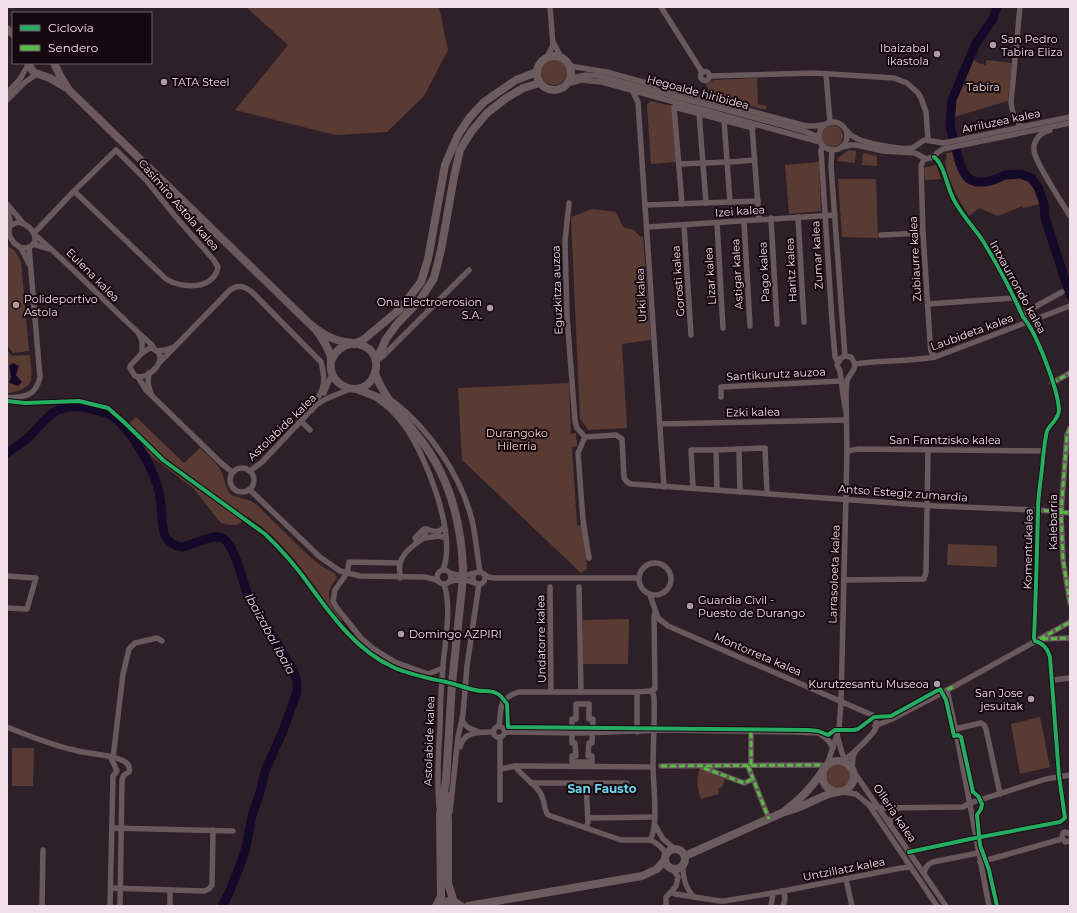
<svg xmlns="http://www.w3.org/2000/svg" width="1077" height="913" font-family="Montserrat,sans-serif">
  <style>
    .green { fill: #5a3b33 }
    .water { fill: #15092a }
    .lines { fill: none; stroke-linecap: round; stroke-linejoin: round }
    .river { stroke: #15092a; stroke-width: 9 }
    .street { stroke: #69595d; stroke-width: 5.5 }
    .secondary { stroke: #6c5c5f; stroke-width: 8 }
    .primary { stroke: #6b595e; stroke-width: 8 }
    .primary-bridge { stroke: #6b595e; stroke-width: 8 }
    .quiet { stroke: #58b947; stroke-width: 3; stroke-dasharray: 6 3; stroke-linecap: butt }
    .cycleway-casing { stroke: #15090f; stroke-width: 6 }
    .cycleway { stroke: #26ab63; stroke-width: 4 }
    .poi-dot { fill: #ad9ca5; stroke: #15090f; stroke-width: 1.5 }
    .labels { text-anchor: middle; stroke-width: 4; stroke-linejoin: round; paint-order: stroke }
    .poi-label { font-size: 11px; fill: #f2dfe9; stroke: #15090f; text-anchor: start }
    .park-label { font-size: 11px; fill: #f5d4ca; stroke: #15090f }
    .street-label { font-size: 11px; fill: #f2dfe9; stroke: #15090f }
    .water-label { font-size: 12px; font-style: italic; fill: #dedaf6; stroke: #15090f }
    .neighbourhood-label { font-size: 12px; font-weight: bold; fill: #6cd3e9; stroke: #15090f }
  </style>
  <rect width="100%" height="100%" fill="#2e2028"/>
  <g class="green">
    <path d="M246,7H439L448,50L424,96L387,132L335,135L235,110L288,45Z"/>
    <path d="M973,59L978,63L986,65V60L1012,63L1008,101L950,118L952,101Z"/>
    <circle cx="554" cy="72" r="13"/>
    <path d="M757,78L758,104L767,106L766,110L711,96L706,84L714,80Z"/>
    <path d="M650,101L672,106L677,162L651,164L647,105Z"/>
    <circle cx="832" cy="136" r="11"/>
    <path d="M849,150L856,151L855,163L837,161L839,157Z"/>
    <path d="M953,152C968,219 1005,158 1032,184C1037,189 1040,196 1039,204L1023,208L1022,206L998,216L979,208L969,216C958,199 948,181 945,161L947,157L946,153Z"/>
    <path d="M863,153L877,156V166L862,165Z"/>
    <path d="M819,162L821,211L789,214L785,165Z"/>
    <path d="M935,165L937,167L941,179L925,180L924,168Z"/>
    <path d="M838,179H876L878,238L842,237Z"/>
    <path d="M592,209L616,212L623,227L634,230L641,237L643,236L651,340L622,344L627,428L588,430L580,418L571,217Z"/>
    <path d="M7,245L15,251L21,262L29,351L13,353L7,345Z"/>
    <path d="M7,350L12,356L30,355C32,382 37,386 7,394Z"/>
    <path d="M569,383L571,434L576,433L577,446L572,447L577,526L581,525L583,527L587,569L581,573L462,460L458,388Z"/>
    <path d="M136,417L184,463L200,448C207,455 217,462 221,471C225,479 225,488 231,495L251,501L257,505C278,525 298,547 320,565C325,569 335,572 337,577C336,580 333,583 332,585C324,599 334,610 342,620L341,623C313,585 288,543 248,517C236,527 236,526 221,523L193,488L152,457L126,426Z"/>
    <path d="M948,544L997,546V567L947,565Z"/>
    <path d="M629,619L628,664H582L583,620Z"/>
    <path d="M1040,717L1050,767L1020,774L1011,724Z"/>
    <path d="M12,748H34L33,786H12Z"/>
    <circle cx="838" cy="777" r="12"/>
    <path d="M700,769H703L722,778L725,780L722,787L718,789L719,794L701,799C698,791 695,777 700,769Z"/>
  </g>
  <path class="water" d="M13,363L19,366L16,375L22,382L18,386L9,383L11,377L9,366Z"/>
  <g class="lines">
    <g class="river">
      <path d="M997,7L993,19L976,43L952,100L950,126L960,164L964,173L969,179L976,182H984L994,180L1005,175L1021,174L1031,178L1038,187L1044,204L1045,218L1070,295"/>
      <path d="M7,453C14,448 22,443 29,437C38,428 46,416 58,410C67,406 77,406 87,408C94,410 101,411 108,414C129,424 152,466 158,488C163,502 160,523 165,536C169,543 175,546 182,547C194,544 206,537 218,537C235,537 243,587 250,600L293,670L297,681V692L283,731L265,771L261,789L252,816L246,847L241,863L229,893L222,906"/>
    </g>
    <g class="street">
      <path d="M661,7L702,72"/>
      <path d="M1020,7L1011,102C1012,111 1015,123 1023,127"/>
      <path d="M553,42L561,57"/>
      <path d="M547,57L553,45L550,7"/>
      <path d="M570,66L606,72L806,126H815L823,125"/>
      <circle cx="705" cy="76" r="4.5"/>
      <path d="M826,74L830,122"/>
      <path d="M710,76L814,73L894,78L907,83L918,93L921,98L926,112L928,139"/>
      <path d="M571,78L586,75L599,76L804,131L818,137"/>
      <path d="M567,84L581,80L602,82L820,142"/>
      <path d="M632,90L638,102L664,487"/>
      <path d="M7,93L20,79L28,65"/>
      <path d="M7,100L24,83L38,73"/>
      <path d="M699,113L706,203"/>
      <path d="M724,120L730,202"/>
      <circle cx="833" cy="136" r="14"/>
      <path d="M752,126L759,219"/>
      <path d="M1050,130C1041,132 1033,140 1034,150C1034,161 1063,204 1070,216"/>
      <path d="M847,131C849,133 851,136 854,137C863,143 901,150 912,148C917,146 920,142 925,140L944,143L1070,117"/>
      <path d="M822,146L821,151L832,321L835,357L838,362"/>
      <path d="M842,147L851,145H856L883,151L915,153L926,159L934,157L937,153L943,149L1070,123"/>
      <path d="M832,150L831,166L845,356"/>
      <path d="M924,159L921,166L923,233L930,341L931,351L935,357"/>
      <path d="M730,162L755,160"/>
      <path d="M706,163L727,162"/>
      <path d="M682,164L703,163"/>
      <path d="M569,203L565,241L567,316L575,421L577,428L585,437"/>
      <path d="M7,204L23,223"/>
      <path d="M682,204L674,107L753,128"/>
      <path d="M645,205L758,201"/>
      <path d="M7,207L11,225L9,228V235L14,243L21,248C43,249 37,227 19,222L11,225"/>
      <path d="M798,217L804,322"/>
      <path d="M771,218L777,324"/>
      <path d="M744,221L750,326"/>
      <path d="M717,223L723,328"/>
      <path d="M684,225L691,335"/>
      <path d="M647,227L835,215"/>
      <path d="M34,232L38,229L74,191L116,150L147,181L175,216L213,259L218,267C214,290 182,289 166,279L74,191"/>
      <path d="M34,234C75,269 111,309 152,345L154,349"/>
      <path d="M881,235L923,233"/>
      <path d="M33,244L50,249"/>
      <path d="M21,248L29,264"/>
      <path d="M928,304L1014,298"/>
      <path d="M1022,314L1062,292"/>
      <path d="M139,334L142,341V353"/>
      <path d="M150,348C174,353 150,382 135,376L130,368V366L142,353Z"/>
      <path d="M156,351L165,350L174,347"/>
      <path d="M376,360L382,357L469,270"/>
      <path d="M159,363L230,290C238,284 244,286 252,292L321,362C324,374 326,384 319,396C315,401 313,404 312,410"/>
      <path d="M855,364C881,360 908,362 935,357L1070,306"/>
      <path d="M149,373L148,383L151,394"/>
      <path d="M138,377L146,390L221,463L232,472"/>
      <path d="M1052,383L1070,373"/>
      <path d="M324,393C327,387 328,381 332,375"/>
      <path d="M721,397V387L841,381"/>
      <path d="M7,398C25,397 36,396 40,377L29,247"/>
      <path d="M394,402C430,430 461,476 472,520C476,537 477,555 480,571"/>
      <path d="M390,409C395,414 400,419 404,425C426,455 457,534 443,570"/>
      <path d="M301,421L310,430"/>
      <path d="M660,424L846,420"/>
      <path d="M1070,428L1067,435L1061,513L1063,560L1070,603"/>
      <path d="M739,449L765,448L767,493"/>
      <path d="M847,451L859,449L1044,451"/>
      <circle cx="242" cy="480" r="12"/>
      <path d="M250,471L262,462L316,405L326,399L350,389"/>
      <path d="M693,488L691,450H716"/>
      <path d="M250,490L320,557L340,571L360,576L425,577L433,579L438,581"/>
      <path d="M717,490L716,450L739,449L740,492"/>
      <path d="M424,538L439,536L446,538"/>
      <path d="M417,542L415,538L424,529C433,530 437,535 444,527"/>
      <path d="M589,558L583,520L578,453L585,437L616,435L622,439L624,478L627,482L631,484L936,506L1038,510L1070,513"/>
      <circle cx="655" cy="579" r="16"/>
      <path d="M400,563L349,562L347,573L335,590L333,601L337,608L361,638L374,649L395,662L428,674L443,668"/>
      <circle cx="444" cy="577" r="7"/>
      <circle cx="479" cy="578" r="6"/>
      <path d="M450,573C458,576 466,576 474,573"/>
      <path d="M484,574L488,577L494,578H638"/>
      <path d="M7,576L36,578L27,609L7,608"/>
      <path d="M400,578C400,573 399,568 400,564C402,553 416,543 424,538L427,529"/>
      <path d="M844,580L924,579L926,572L928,450"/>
      <path d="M449,582C457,579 466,579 475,583"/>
      <path d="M550,587L551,691"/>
      <path d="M579,587L581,692"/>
      <path d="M650,595L658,618L668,626L872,715C875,719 877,722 876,727C875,734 849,757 842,762"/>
      <path d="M1042,639L1070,638"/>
      <path d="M1052,680L1070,678"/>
      <path d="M947,690C963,762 975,834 989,906"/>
      <path d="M637,692L650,691L655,689L654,617L655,612"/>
      <path d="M576,704H589V719H593L592,743H589L588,756H592V762H572V756H576L575,743H572V719H576Z"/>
      <path d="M462,719C465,728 471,729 479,732"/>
      <path d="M499,726C502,707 497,699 519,692H637V732"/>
      <path d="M875,726L892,719L953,687L1070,622"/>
      <circle cx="499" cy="732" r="5.5"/>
      <path d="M7,727C29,736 51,745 74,750C88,754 105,754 119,759C125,761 131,765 129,772L124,775L122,780L120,906"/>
      <path d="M955,729L981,723L984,725L986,729L1000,794"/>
      <path d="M505,732L582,733L664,730L793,732L819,733L828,740L833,748"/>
      <path d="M837,735L842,753L846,761"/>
      <path d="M500,737V800"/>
      <path d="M460,747C464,731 479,732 493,732"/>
      <path d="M113,758L123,674L129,649L135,643L157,638L162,641"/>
      <path d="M751,765V731"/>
      <path d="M827,765L839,729L841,702L847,451L846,395L847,380L854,369L855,364L851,357L845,356L841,358L837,365L840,371L843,395L846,412"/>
      <path d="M515,766C522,776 532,782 539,791C545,798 543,808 548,815L621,840H650C658,843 662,847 666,854"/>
      <path d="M661,766L822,765"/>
      <path d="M748,766L769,819"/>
      <path d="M702,767L744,783L753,779"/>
      <path d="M501,769L515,766H528L653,767"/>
      <path d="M852,770L853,757L855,752"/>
      <path d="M853,772L856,775L946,906"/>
      <path d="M531,783H627"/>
      <path d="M843,792L856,794L869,805L937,906"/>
      <path d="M869,805L880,808L963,807L970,803L1046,779L1070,775"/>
      <path d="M439,807C437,780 438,754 440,727C440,707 441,686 443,666C445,640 452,608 444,584"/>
      <path d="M450,812L458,737L463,714L467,666L479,584"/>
      <path d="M588,818L654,817"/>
      <path d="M890,824L893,813L898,808"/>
      <path d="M655,825L663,839L675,849"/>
      <path d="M112,828L233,831"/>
      <path d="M586,828L588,822L586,783"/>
      <path d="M1070,834L1065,832L1063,833L1062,837L1065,842L1070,841"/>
      <path d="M650,840C659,826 653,784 653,766C653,743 655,720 654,697L652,691"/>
      <path d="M909,852L970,839L1060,822L1065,818L1059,776L1050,657C1047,648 1044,644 1035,641L1034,638C1036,595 1037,553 1038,510C1038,493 1042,475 1043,458C1044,450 1045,439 1047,431C1050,424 1059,419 1059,410C1058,390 1037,333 1023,317C1011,290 997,263 981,238C972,225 960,213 953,198C947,187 944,164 934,157"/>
      <path d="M980,862L1062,839"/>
      <path d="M683,866C683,878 685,888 694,897"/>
      <path d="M924,873C925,867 928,864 933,862L978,853"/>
      <path d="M846,879L852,906"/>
      <path d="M111,888L204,891L209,889L212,885L213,830"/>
      <path d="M782,891C787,895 785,901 783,906"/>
      <path d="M671,892L676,886L678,877L673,869"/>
      <path d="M42,906L43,850"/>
      <path d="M110,906L113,776L117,771L111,758"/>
      <path d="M170,906V890"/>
      <path d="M666,906V897L671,892L675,894L720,901H724L773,893L901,868L911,867"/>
      <path d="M771,906L773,893"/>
    </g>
    <g class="secondary">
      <circle cx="554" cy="73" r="17"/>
      <path d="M354,344L363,340L400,309L421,282L428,259L445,165L458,135L470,117L484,102L516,80L537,72"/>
      <path d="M376,361L386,339L397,324L420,300L434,278L441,250L454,177L460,150L471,132L487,113L505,99L523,88L540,83"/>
      <path d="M823,771C821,782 825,788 835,792"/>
      <circle cx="675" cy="859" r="10"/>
      <path d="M685,856L784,812C801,809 816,798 832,793C840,791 846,793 851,785C861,771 844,755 830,763C825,766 823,771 820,775C814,783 808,791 800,798C795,803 789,807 784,812"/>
      <path d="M468,906L642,876L657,869L665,860"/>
    </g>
    <g class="primary">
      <path d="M7,29L13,34"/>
      <path d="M28,63L32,70L35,73L50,78L65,87"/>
      <path d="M54,63L60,76L69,90L316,330C322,338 327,346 330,354C332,360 330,365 331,370C333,381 344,389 356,389C375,387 383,362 369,349C360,342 347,343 337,340C327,337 318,331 310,324"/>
      <path d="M331,361C335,352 340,346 350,344"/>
      <path d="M375,373C383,397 405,419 420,439C449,476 461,521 463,568"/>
      <path d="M357,389L377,397L394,410"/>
      <path d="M447,796L448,824V883L454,902"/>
      <path d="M436,906L441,896L440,814L446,781L452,684L462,587"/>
      <path d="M438,906C445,900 453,900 461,906"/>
    </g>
    <path class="primary-bridge" d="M462,587L463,568"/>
    <g class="quiet">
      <path d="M1052,383L1070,373"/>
      <path d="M1070,428L1067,435L1061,513L1063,560L1070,603"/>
      <path d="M1038,513V510L1070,513"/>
      <path d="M1040,639L1070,622"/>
      <path d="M1042,639L1070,638"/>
      <path d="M939,693L953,687"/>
      <path d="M751,765V731"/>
      <path d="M661,766L822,765"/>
      <path d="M748,766L769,819"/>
      <path d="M704,768L744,783L753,779"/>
    </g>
    <g class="cycleway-casing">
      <g id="cycleway">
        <path d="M7,401L25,403L79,401L108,408L124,422L163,460L265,534C283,551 299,570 313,590C334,619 359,652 393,667C410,675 428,678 446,682C456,684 465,688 475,690C482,692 490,690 496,693C501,695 504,700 507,704L508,727L808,730L818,731L828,735L835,730H854L858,729L874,717L891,716L940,689L946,700L954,736L958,735L961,737L973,792L978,796L982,804L981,809L977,815L980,845L989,870L997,906"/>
        <path d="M909,852L970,839L1060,822L1065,818L1059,776L1050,657C1047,648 1044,644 1035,641L1034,638C1036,595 1037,553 1038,510C1038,493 1042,475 1043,458C1044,450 1045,439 1047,431C1050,424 1059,419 1059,410C1058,390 1037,333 1023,317C1011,290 997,263 981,238C972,225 960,213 953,198C947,187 944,164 934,157"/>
      </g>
    </g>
    <use href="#cycleway" class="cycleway"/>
  </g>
  <g class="poi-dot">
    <circle cx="993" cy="45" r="4"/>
    <circle cx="937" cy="54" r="4"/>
    <circle cx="164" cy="82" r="4"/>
    <circle cx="16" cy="305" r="4"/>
    <circle cx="490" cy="308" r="4"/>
    <circle cx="690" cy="606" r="4"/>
    <circle cx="401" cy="634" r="4"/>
    <circle cx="937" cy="684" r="4"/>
    <circle cx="1031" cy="699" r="4"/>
  </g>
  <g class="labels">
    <g class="poi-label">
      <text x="1001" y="43">San Pedro<tspan x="1001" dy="13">Tabira Eliza</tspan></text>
      <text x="929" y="52" text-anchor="end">Ibaizabal<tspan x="929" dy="13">ikastola</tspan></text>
      <text x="172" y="86">TATA Steel</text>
      <text x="24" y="303">Polideportivo<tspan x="24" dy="13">Astola</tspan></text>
      <text x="482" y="306" text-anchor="end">Ona Electroerosion<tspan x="482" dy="13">S.A.</tspan></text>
      <text x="698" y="604">Guardia Civil -<tspan x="698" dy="13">Puesto de Durango</tspan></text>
      <text x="409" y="638">Domingo AZPIRI</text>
      <text x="929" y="688" text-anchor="end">Kurutzesantu Museoa</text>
      <text x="1023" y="697" text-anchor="end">San Jose<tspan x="1023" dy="13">jesuitak</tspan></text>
    </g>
    <g class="park-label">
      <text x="983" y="91">Tabira</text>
      <text x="517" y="437">Durangoko<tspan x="517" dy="13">Hilerria</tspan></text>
    </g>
    <g class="street-label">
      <text transform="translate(698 92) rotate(15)" y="4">Hegoalde hiribidea</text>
      <text transform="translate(1001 121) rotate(-12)" y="4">Arriluzea kalea</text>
      <text transform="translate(179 205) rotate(49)" y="4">Casimiro Astola kalea</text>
      <text transform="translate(740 211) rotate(-4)" y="4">Izei kalea</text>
      <text transform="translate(817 255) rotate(-93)" y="4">Zumar kalea</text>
      <text transform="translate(915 259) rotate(-93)" y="4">Zubiaurre kalea</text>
      <text transform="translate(791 270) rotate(-93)" y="4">Haritz kalea</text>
      <text transform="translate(764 272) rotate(-93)" y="4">Pago kalea</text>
      <text transform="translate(737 274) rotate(-93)" y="4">Astigar kalea</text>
      <text transform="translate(93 275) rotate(45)" y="4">Eulena kalea</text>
      <text transform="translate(710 276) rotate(-94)" y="4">Lizar kalea</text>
      <text transform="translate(678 281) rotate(-94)" y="4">Gorosti kalea</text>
      <text transform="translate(1018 287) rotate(61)" y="4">Intxaurrondo kalea</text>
      <text transform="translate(557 290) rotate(-92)" y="4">Eguzkitza auzoa</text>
      <text transform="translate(641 295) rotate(-93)" y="4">Urki kalea</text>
      <text transform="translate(972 332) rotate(-20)" y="4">Laubideta kalea</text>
      <text transform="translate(776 374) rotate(-3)" y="4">Santikurutz auzoa</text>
      <text transform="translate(753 412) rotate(-1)" y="4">Ezki kalea</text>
      <text transform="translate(282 427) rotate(-44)" y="4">Astolabide kalea</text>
      <text x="945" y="444">San Frantzisko kalea</text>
      <text transform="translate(903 493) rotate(4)" y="4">Antso Estegiz zumardia</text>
      <text transform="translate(1053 522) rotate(-90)" y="4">Kalebarria</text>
      <text transform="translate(1028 549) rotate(-89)" y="4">Komentukalea</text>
      <text transform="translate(834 574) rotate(-88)" y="4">Larrasoloeta kalea</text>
      <text transform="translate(541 639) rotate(-91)" y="4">Undatorre kalea</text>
      <text transform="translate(758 654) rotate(23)" y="4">Montorreta kalea</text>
      <text transform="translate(429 741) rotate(-88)" y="4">Astolabide kalea</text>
      <text transform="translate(895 813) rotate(56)" y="4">Olleria kalea</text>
      <text transform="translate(844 869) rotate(-11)" y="4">Untzillatz kalea</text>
    </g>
    <g class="water-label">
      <text transform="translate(270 634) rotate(61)" y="4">Ibaizabal ibaia</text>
    </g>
    <g class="neighbourhood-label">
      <text x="602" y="793">San Fausto</text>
    </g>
  </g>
  <rect width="1077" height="913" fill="none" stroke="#f2dfe9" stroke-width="16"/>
  <rect x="12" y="12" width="140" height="52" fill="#15090f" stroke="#6d5f66"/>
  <rect x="20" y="25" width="20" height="6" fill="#26ab63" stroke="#6d5f66"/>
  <text x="48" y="32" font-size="12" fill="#f2dfe9">Ciclovía</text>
  <rect x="20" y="45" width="20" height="6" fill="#58b947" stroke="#6d5f66"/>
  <text x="48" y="52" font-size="12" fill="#f2dfe9">Sendero</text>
</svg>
